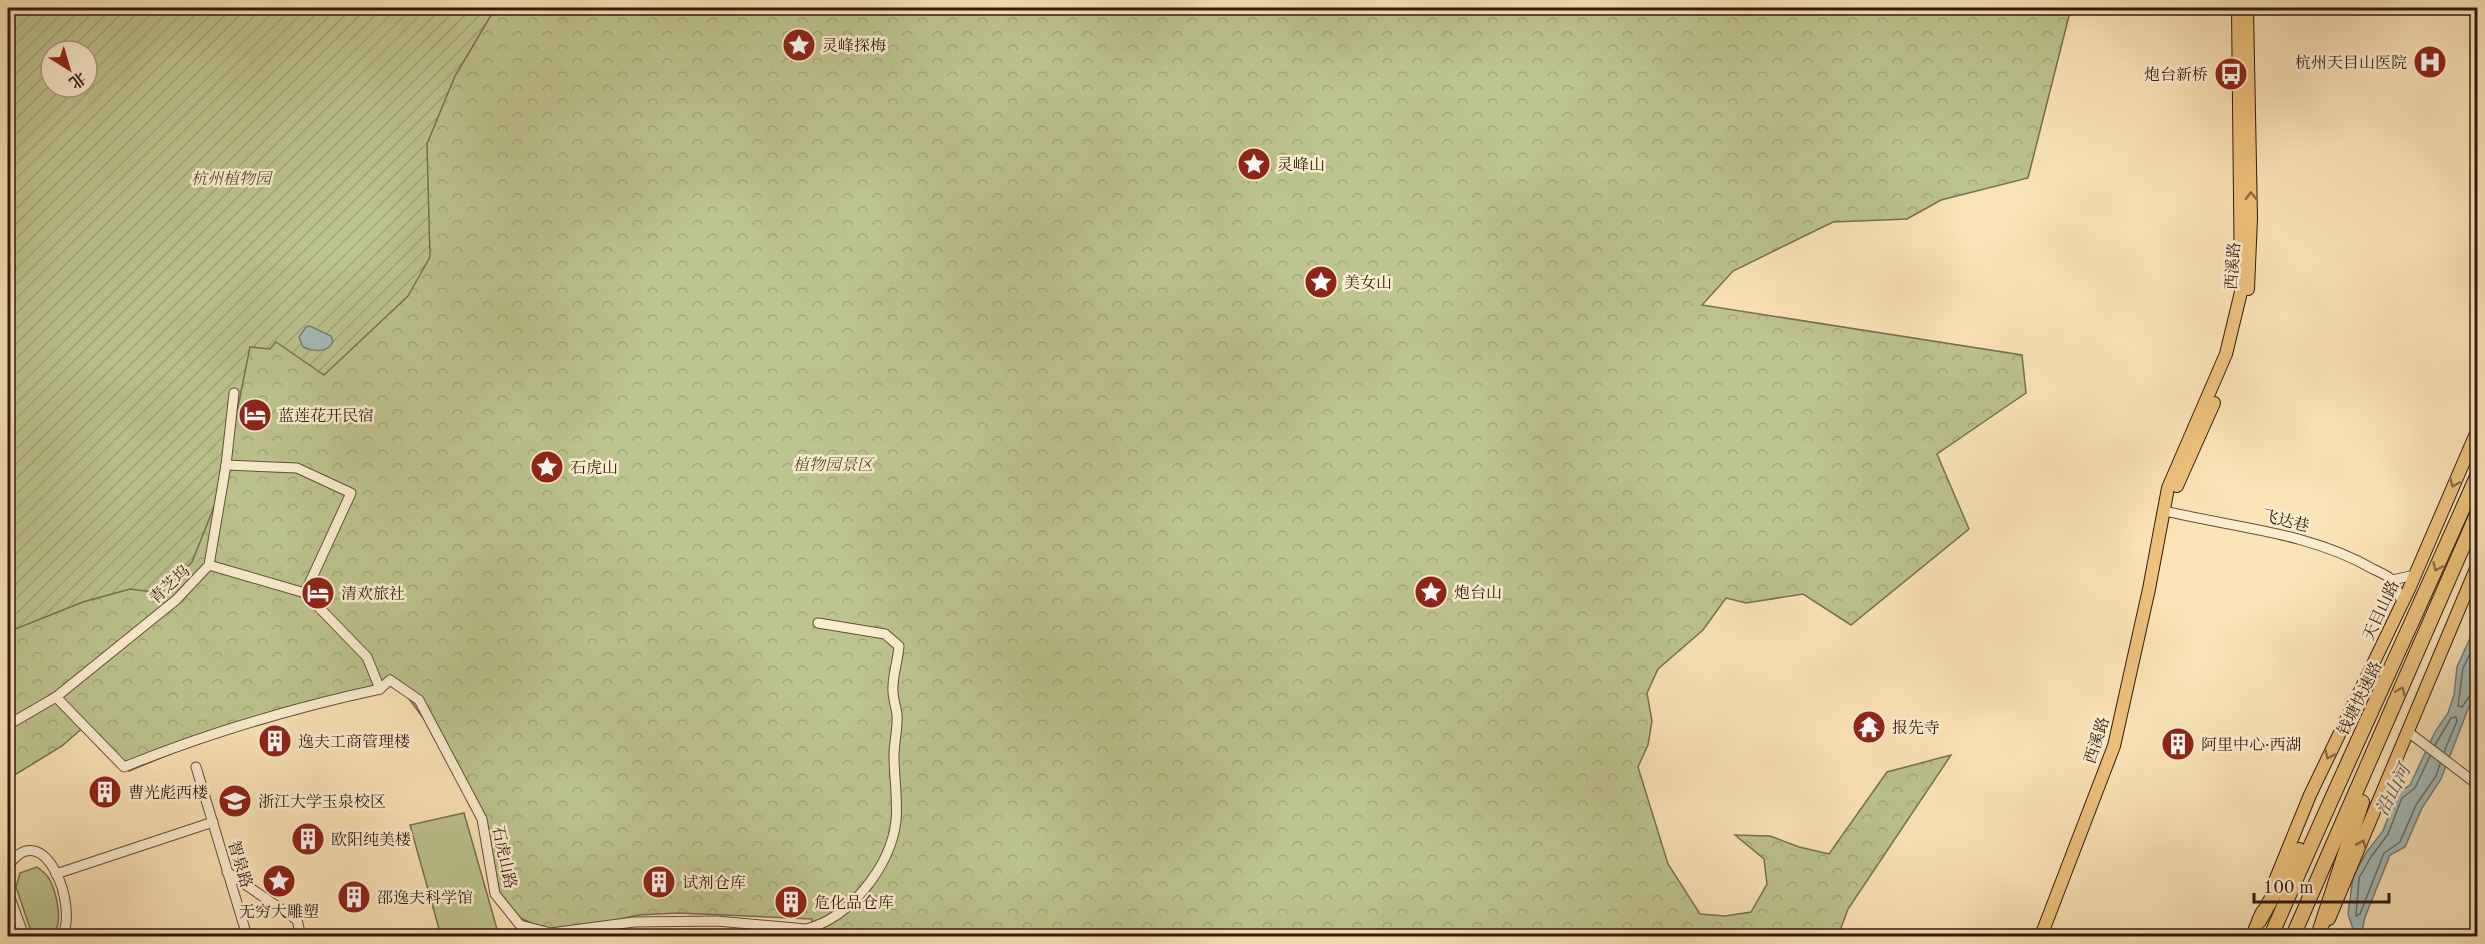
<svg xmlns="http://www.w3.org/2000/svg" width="2485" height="944" font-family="'Old Standard TT','Noto Serif SC',serif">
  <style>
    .grass { fill: #bdc48f; stroke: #766f50; stroke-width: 1.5 }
    .forest { fill: url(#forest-crowns); stroke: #766f50; stroke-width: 1.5; fill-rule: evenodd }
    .garden { fill: url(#garden-furrows); stroke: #766f50; stroke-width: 1.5; fill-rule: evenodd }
    .water { fill: #a3bcb9; stroke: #757b76; stroke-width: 1.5 }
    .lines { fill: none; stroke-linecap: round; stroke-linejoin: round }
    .shore { stroke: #6a6b65; stroke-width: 1.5 }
    .minor-casing { stroke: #634c3a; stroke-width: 11 }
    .major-casing { stroke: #301a11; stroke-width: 14 }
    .highway-casing { stroke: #301a11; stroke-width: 16 }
    .minor { stroke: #fcedd0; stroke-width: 9 }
    .major { stroke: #eec27c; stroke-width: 12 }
    .highway { stroke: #eec27c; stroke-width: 14 }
    .oneway { stroke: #8f6e46 }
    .labels { text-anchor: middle; stroke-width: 5; stroke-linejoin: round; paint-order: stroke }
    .poi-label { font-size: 16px; fill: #301a11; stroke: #fcedd0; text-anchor: start }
    .park-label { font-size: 16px; font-style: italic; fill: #5a4d37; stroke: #fcedd0 }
    .street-label { font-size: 16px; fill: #301a11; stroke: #fcedd0 }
    .water-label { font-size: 18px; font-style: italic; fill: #58534c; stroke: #fcedd0 }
  </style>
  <defs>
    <pattern id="forest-crowns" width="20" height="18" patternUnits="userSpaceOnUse" patternTransform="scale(1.5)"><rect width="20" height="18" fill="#bdc48f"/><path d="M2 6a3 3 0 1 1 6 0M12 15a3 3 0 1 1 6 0" fill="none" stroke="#a3a87a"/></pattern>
    <pattern id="garden-furrows" width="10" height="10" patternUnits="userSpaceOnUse" patternTransform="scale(1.5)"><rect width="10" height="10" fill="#bdc48f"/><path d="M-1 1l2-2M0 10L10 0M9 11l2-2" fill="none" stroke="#a3a87a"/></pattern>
  </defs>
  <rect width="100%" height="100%" fill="#fbe4b7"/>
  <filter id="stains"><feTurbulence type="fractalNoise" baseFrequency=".00333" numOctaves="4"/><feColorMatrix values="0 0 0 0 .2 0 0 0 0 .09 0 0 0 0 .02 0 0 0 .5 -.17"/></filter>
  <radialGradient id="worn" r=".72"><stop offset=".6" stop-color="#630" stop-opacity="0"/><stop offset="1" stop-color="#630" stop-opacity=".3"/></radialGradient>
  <g class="grass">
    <path d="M464,813L499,936H441L410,825Z"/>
    <path d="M37,867C41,870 46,874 48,877C56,888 66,929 50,934C43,936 39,938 32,934L16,887L20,873Z"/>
  </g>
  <path class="forest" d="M8,8H2071L2028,178L1941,200L1907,219L1833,222L1733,271L1702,305L2022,355L2026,393L1937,454L1969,529L1851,625L1803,594L1746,603L1726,598L1703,630L1658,669L1647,693L1652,721L1648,745L1638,767L1668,864L1700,914L1725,916L1751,912L1767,884L1764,859L1735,835L1770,836L1799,847L1829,854L1887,772L1951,755L1848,909L1838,936H811L812,919L678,913L639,915L554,933L502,910L487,828L441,742L401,688L391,686L231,729L129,771L86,725L62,746L8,779ZM51,51H87V87H51Z"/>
  <path class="garden" d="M8,8H500L490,17L455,76L427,144L430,257L408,296L324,375L276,342L270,349L250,347L222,487L192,562L161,593L130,589L83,602L8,632ZM51,51H87V87H51Z"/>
  <g class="water">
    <path d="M310,326L331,336L333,341C329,353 313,352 303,347L299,337L306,327Z"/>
    <path d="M2477,623V695L2468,709L2441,779L2422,808L2405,847L2390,855L2365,917L2361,936H2351L2353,929L2348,914L2353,877L2366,853L2383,831L2397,794L2410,785L2435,732L2448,713L2454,695L2457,667Z"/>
  </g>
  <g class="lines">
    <g class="shore">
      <path d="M2478,637L2463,668L2458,706L2462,707L2471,694L2478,693"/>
      <path d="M2435,745L2451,718L2456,717L2457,721L2444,752"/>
      <path d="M2430,756L2415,788L2402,798L2388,834L2371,857L2359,878L2356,916L2360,914L2384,853L2400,842L2416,805L2436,776L2440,764"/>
    </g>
    <g class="minor-casing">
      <g id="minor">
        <path d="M226,465L297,468L351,493L305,593"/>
        <path d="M2165,511C2235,528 2309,532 2373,569C2379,572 2389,576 2393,581C2397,587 2399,596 2402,602"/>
        <path d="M209,565L305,593L367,657L380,689"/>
        <path d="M2392,580L2415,575"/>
        <path d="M56,697L124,767C208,733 292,708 380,689L390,680L419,700L482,819L495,894L520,925L551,933L634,922L717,921L806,929C850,918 891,866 896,821C898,799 894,777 894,756C894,742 898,728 897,715C896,706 892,696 893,687C893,674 898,660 899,646L885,634L818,623"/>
        <path d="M8,725L56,697L176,600L209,565L226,465L234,393"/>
        <path d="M2407,731L2478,785"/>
        <path d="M196,767L247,936"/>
        <path d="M8,866C44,814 79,907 62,936"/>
        <path d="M227,872L297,920L301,936"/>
        <path d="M56,874L213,822"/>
        <path d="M8,892L24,936"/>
      </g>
    </g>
    <g class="major-casing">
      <g id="major">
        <path d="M2247,8L2251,218L2248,289"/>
        <path d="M2177,486L2214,403"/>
        <path d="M2272,888L2310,795L2409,589L2478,429"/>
        <path d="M2329,919L2478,564"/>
        <path d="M2041,936L2114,746L2149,589L2168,488L2226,354L2241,292L2238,8"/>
        <path d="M2252,936L2262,912"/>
      </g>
    </g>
    <g class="highway-casing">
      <g id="highway">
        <path d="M2259,921L2299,850"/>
        <path d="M2271,936C2338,781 2410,629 2478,474"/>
        <path d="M2293,936L2478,512"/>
        <path d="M2318,936L2362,802"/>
      </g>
    </g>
    <use href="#minor" class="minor"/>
    <use href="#major" class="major"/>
    <use href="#highway" class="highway"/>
  </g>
  <defs><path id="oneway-chevron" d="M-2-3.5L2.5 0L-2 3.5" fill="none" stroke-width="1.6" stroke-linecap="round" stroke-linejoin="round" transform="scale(1.5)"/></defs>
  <g class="oneway">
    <use href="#oneway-chevron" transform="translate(2251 196) rotate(-91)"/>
    <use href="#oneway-chevron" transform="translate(2454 483) rotate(113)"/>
    <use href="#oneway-chevron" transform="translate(2437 567) rotate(114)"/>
    <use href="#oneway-chevron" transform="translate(2401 691) rotate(-67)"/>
    <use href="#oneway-chevron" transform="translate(2329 755) rotate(115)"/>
    <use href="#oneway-chevron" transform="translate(2362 844) rotate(-66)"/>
  </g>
  <defs>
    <g id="sight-disc" transform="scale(1.725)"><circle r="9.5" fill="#8f2418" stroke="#fcedd0"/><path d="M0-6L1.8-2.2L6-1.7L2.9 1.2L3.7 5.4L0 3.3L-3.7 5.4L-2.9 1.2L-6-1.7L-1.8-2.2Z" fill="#fff"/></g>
    <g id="hospital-disc" transform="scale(1.725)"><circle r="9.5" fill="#8f2418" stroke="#fcedd0"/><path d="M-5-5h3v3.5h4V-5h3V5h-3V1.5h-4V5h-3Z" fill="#fff"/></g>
    <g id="bus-disc" transform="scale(1.725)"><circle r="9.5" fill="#8f2418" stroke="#fcedd0"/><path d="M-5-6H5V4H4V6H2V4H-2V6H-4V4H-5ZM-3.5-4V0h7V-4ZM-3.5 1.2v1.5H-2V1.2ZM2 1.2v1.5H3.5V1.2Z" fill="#fff"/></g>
    <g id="hotel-disc" transform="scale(1.725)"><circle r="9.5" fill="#8f2418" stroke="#fcedd0"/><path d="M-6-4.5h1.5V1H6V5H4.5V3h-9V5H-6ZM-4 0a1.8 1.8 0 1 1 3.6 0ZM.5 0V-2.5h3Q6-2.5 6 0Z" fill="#fff"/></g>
    <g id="temple-disc" transform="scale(1.725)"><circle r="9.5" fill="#8f2418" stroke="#fcedd0"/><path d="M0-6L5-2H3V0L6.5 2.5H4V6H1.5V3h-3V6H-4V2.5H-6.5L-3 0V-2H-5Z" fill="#fff"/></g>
    <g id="building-disc" transform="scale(1.725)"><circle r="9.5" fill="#8f2418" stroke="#fcedd0"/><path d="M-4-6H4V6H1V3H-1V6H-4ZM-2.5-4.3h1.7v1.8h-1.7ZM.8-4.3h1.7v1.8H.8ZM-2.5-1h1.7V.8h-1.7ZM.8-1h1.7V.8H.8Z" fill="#fff"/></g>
    <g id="university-disc" transform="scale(1.725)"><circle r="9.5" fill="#8f2418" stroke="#fcedd0"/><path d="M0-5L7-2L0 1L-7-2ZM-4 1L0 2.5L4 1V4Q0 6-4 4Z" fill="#fff"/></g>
  </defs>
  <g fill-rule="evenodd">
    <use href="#sight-disc" x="799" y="45"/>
    <use href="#hospital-disc" x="2430" y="62"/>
    <use href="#bus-disc" x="2231" y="74"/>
    <use href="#sight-disc" x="1254" y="164"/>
    <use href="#sight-disc" x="1321" y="282"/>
    <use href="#hotel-disc" x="255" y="415"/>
    <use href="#sight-disc" x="547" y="467"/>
    <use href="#sight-disc" x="1431" y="592"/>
    <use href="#hotel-disc" x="318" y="593"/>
    <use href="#temple-disc" x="1869" y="727"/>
    <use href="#building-disc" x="275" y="741"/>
    <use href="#building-disc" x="2178" y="744"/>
    <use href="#building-disc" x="105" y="792"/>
    <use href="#university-disc" x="235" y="801"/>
    <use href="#building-disc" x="308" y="839"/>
    <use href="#sight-disc" x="279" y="881"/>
    <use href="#building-disc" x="659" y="882"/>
    <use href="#building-disc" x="354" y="897"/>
    <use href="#building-disc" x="791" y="902"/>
  </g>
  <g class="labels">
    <g class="poi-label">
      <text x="822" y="51">灵峰探梅</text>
      <text x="2407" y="68" text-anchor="end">杭州天目山医院</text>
      <text x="2208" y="80" text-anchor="end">炮台新桥</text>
      <text x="1277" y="170">灵峰山</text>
      <text x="1344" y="288">美女山</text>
      <text x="278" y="421">蓝莲花开民宿</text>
      <text x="570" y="473">石虎山</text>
      <text x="1454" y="598">炮台山</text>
      <text x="341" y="599">清欢旅社</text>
      <text x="1892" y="733">报先寺</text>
      <text x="298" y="747">逸夫工商管理楼</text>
      <text x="2201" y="750">阿里中心·西湖</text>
      <text x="128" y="798">曹光彪西楼</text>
      <text x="258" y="807">浙江大学玉泉校区</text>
      <text x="331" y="845">欧阳纯美楼</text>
      <text x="682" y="888">试剂仓库</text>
      <text x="377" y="903">邵逸夫科学馆</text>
      <text x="814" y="908">危化品仓库</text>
      <text x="279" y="917" text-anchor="middle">无穷大雕塑</text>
    </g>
    <g class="park-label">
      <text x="231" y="184">杭州植物园</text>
      <text x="833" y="470">植物园景区</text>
    </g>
    <g class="street-label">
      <text transform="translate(2232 266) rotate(-86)" y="6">西溪路</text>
      <text transform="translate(2286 520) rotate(14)" y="6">飞达巷</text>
      <text transform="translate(169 584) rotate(-43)" y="6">青芝坞</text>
      <text transform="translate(2380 610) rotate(-65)" y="6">天目山路</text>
      <text transform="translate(2359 698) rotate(-64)" y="6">钱塘快速路</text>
      <text transform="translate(2096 740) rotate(-72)" y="6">西溪路</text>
      <text transform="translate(505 857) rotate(78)" y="6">石虎山路</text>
      <text transform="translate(241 864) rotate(73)" y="6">智泉路</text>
    </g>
    <g class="water-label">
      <text transform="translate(2393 790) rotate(-63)" y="6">沿山河</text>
    </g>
  </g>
  <rect width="2485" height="944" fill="none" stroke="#fbe4b7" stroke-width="30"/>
  <rect x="9" y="9" width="2467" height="926" fill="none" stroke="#301a11" stroke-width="3"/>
  <rect x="15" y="15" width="2455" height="914" fill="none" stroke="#301a11" stroke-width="1.5"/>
  <g transform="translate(69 69) rotate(143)"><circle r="28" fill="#fcedd0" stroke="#aa9984" stroke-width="1.5"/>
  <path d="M0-4.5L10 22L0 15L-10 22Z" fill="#8f2418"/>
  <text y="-9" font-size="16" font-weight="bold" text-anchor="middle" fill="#301a11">北</text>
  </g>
  <path d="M2254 893v9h135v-9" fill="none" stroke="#301a11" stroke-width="3"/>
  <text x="2263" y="893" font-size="18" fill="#301a11" stroke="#fcedd0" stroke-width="4.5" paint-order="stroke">100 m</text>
  <rect width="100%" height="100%" filter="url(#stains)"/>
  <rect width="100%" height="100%" fill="url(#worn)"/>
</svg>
